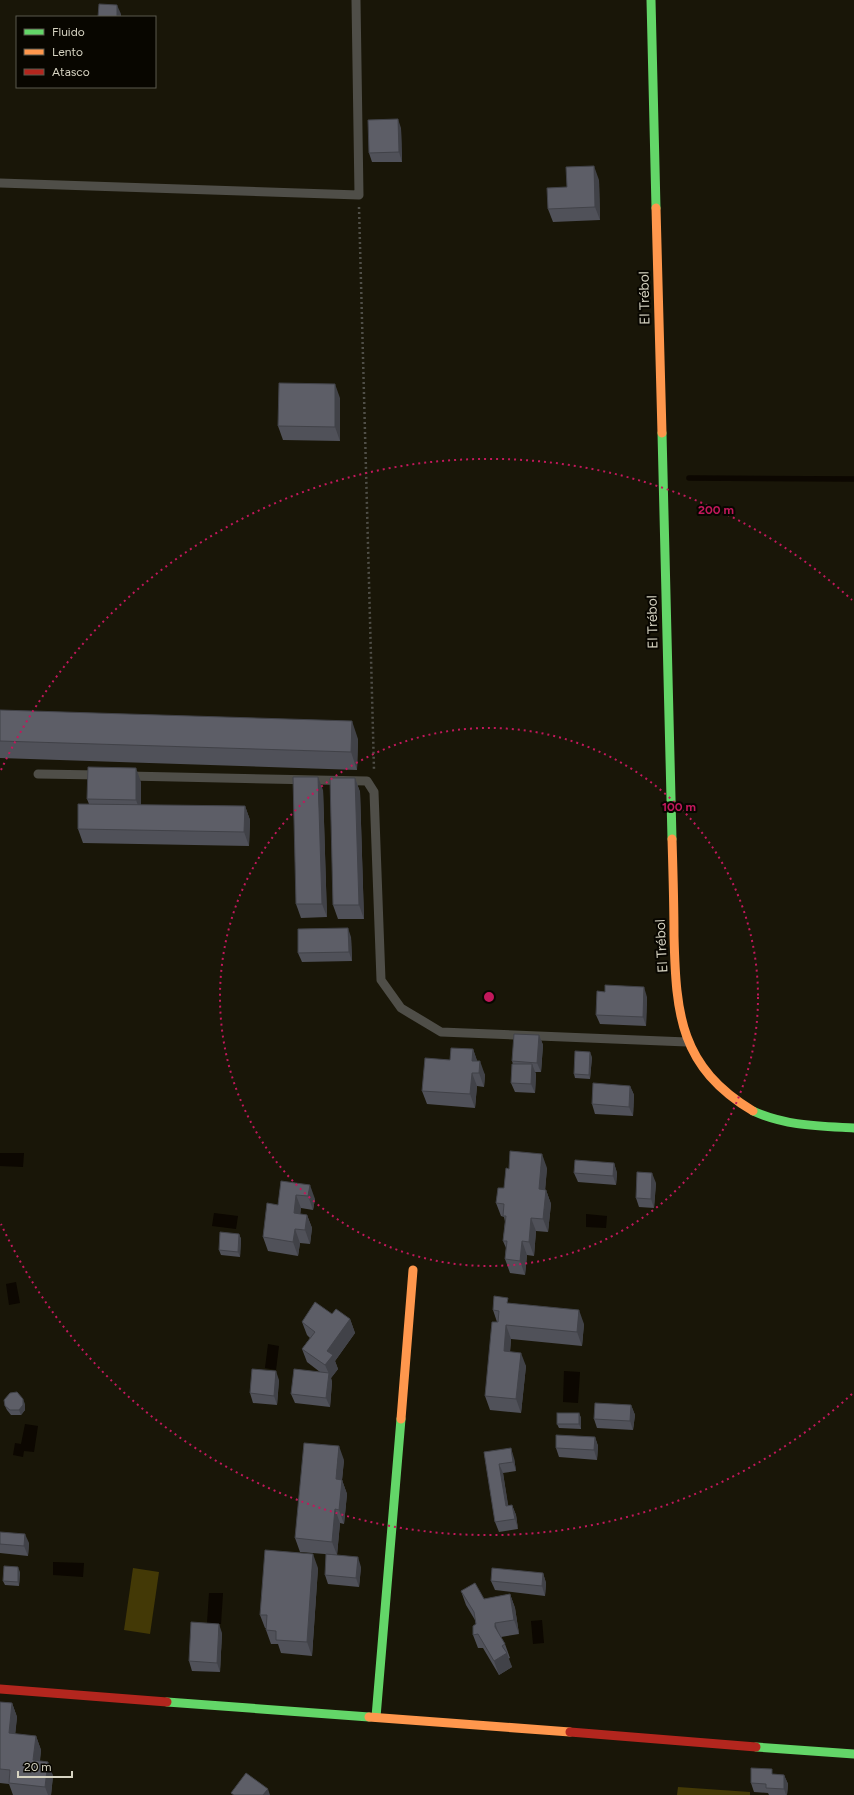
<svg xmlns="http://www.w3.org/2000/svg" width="854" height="1795" font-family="Figtree,sans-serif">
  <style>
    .green { fill: #433906 }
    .water { fill: #0c0701 }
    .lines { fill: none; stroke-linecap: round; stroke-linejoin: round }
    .stream { stroke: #0c0701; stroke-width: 5.5 }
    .path { stroke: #504f48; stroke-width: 2.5; stroke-dasharray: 2 3; stroke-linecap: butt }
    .lane { stroke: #4f4e48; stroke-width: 9 }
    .fast { stroke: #63d668; stroke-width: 9 }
    .slow { stroke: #ff974d; stroke-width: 9 }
    .jam { stroke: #b3261e; stroke-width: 9 }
    .wall { fill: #505159 }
    .shaded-wall { fill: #414248 }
    .building { fill: #5d5e67; stroke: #414248 }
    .ring { fill: none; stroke: #c2185b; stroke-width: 2; stroke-dasharray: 2 4 }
    .labels { text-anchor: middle; stroke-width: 4; stroke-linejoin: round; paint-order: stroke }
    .street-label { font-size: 14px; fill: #d6d3c1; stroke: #080600 }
    .centre { fill: #c2185b; stroke: #080600; stroke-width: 2 }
    .ring-label { font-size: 12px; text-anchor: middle; font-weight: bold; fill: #c2185b; stroke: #080600; stroke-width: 4; stroke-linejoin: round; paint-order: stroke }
  </style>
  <rect width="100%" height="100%" fill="#191608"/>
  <g class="green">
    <path d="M133,1568L159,1572L150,1634L124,1630Z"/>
    <path d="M678,1787L750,1792V1795H677Z"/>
  </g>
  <g class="water">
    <path d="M0,1153H24L23,1167L0,1166Z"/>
    <path d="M214,1213L238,1216L236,1229L212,1226Z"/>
    <path d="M586,1214L607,1216L606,1228L586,1227Z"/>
    <path d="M16,1282L20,1303L9,1305L6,1284Z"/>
    <path d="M268,1344L279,1346L276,1370L265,1368Z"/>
    <path d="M564,1371L580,1372L578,1403L563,1402Z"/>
    <path d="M25,1424L38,1426L34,1452L24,1451L23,1457L13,1455L15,1443L21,1444Z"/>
    <path d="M53,1562L84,1563L83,1577L53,1575Z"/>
    <path d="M209,1593H223L221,1624L207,1623Z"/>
    <path d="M542,1620L544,1643L533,1644L531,1621Z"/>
  </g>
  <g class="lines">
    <path class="stream" d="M689,478L854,479"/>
    <path class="path" d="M359,207L374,770"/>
    <g class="lane">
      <path d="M0,183L359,195L356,0"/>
      <path d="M38,774L100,775"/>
      <path d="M128,776L367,781L374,792L381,980L401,1008L441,1032L687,1042"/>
    </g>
    <g class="fast">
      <path d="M651,0L656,208"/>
      <path d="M662,433L672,839"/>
      <path d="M753,1111C786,1126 819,1126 854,1128"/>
      <path d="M167,1702L369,1717"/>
      <path d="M376,1717L401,1419"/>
      <path d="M756,1747L854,1754"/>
    </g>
    <g class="slow">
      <path d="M656,208L662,433"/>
      <path d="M672,839C673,872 674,904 674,936C676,1015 680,1067 753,1111"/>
      <path d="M401,1419L413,1270"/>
      <path d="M369,1717L570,1732"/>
    </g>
    <g class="jam">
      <path d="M0,1689L167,1702"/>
      <path d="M570,1732L756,1747"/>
    </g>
  </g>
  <g class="wall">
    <path d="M401,128L402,162H372L369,153Z"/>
    <path d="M599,180L600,220L553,222L548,209Z"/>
    <path d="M340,398V441L283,440L278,426Z"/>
    <path d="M0,710L358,739L357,770L0,758Z"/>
    <path d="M355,778L360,792L364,919H338L333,905Z"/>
    <path d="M141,782V805L245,806L250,820L249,846L83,843L78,829L89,804L87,799Z"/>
    <path d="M323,790L327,917L301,918L296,904Z"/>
    <path d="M351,937L352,961L302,962L298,953Z"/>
    <path d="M647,997L646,1026L600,1024L596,1015Z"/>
    <path d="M539,1035L543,1045L541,1072H535L536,1074L535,1093L515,1092L511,1083L513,1064L512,1061Z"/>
    <path d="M473,1049L477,1061L485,1075L484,1087L477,1086L475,1108L427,1104L422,1091L450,1060Z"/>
    <path d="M592,1057L590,1079L575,1078L574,1074Z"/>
    <path d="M630,1086L634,1095L633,1116L595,1114L592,1104Z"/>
    <path d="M614,1163L617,1173L616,1185L578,1182L574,1173Z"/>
    <path d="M547,1168L545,1190H546L551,1204L548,1232L536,1231L534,1256L527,1255L525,1275L510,1273L505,1259L506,1248L503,1241L505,1222L504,1217L501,1216L496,1203L504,1188L509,1169Z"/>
    <path d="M281,1181L315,1199L313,1210L301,1208L300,1214L307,1215L312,1228L310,1244L300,1243L298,1256L268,1251L263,1237L278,1205Z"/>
    <path d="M656,1183L654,1208L639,1207L636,1198Z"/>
    <path d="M239,1234L241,1239L240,1257L221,1255L219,1250Z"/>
    <path d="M509,1303L584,1324L582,1346L511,1339L510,1352L526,1366L521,1413L490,1410L485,1396L497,1322L493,1310Z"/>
    <path d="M332,1314L350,1319L355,1333L335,1361L338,1369L331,1378L332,1382L330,1407L295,1403L291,1394L320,1372L307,1362L302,1349L310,1338L307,1335L302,1322Z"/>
    <path d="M279,1380L277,1405L253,1403L250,1393Z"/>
    <path d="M25,1404V1410L21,1415H11L7,1410L5,1406Z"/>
    <path d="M631,1405L635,1415L633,1430L597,1428L594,1419Z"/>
    <path d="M579,1413L581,1418V1429L559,1428L557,1424Z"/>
    <path d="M595,1437L598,1446L597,1460L559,1457L556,1448Z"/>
    <path d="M484,1452L514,1458L516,1471L503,1473L508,1506L512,1505L516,1515L518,1529L499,1532L495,1522Z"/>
    <path d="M344,1460L342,1480L347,1494L344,1524L340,1523L337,1555L300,1552L295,1538Z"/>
    <path d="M0,1532L29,1543L28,1556L0,1553Z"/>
    <path d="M361,1567L359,1587L328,1584L325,1575Z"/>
    <path d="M318,1568L312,1656L281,1653L278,1644H271L266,1630V1628H265L260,1615Z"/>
    <path d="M20,1572L19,1586L5,1585L3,1581Z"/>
    <path d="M543,1573L546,1583L545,1596L495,1590L491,1581Z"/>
    <path d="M461,1591L484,1599L510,1594L515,1608L519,1634L501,1637L505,1644L510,1658L508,1659L512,1667L499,1675L483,1648H478L473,1635L476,1624L475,1620L466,1605Z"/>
    <path d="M222,1633L220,1672L192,1671L189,1661Z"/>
    <path d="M0,1702L12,1703L17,1717L15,1734L36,1736L41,1750L40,1761L48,1762L53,1776L51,1795H13L9,1784L0,1783Z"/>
    <path d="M774,1774L784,1775L788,1784L787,1795H769L768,1793L754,1792L751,1783Z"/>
  </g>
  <g class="shaded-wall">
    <path d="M117,5L121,14V17H117Z"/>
    <path d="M398,119L401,128L402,162L399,152Z"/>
    <path d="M594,166L599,180L600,220L595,207Z"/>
    <path d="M335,384L340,398V441L335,427Z"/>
    <path d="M352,721L358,739L357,770L351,752Z"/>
    <path d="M136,768L141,782V814L136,800Z"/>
    <path d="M318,777L323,790L327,917L322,904Z"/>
    <path d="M355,778L360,792L364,919L359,905Z"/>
    <path d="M245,806L250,820L249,846L244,832Z"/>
    <path d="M348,928L351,937L352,961L349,952Z"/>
    <path d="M644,987L647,997L646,1026L643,1017Z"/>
    <path d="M539,1035L543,1045L541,1072L537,1063Z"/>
    <path d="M473,1049L478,1063L472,1061Z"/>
    <path d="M590,1052L592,1057L590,1079L589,1075Z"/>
    <path d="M480,1061L485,1075L484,1087L479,1073Z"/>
    <path d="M532,1064L536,1074L535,1093L531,1084Z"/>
    <path d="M472,1073L477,1086L475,1108L470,1094Z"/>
    <path d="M630,1086L634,1095L633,1116L629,1107Z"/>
    <path d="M542,1154L547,1168L544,1203L539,1189Z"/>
    <path d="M614,1163L617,1173L616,1185L613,1176Z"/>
    <path d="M652,1173L656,1183L654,1208L651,1199Z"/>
    <path d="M310,1185L315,1199L313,1210L308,1196Z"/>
    <path d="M546,1190L551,1204L548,1232L543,1219Z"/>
    <path d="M296,1195L301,1208L299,1226L294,1213Z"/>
    <path d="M307,1215L312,1228L310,1244L305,1230Z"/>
    <path d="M531,1218L536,1231L534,1256L529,1242Z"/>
    <path d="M295,1229L300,1243L298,1256L293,1242Z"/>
    <path d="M239,1234L241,1239L240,1257L238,1252Z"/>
    <path d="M522,1241L527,1255L525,1275L520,1261Z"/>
    <path d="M579,1310L584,1324L582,1346L577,1332Z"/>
    <path d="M350,1319L355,1333L335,1361L338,1369L331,1378L332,1382L330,1407L326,1398L329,1374L325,1365L327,1351Z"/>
    <path d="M506,1325L511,1339L509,1365L504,1351Z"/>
    <path d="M521,1353L526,1366L521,1413L516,1399Z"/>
    <path d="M276,1371L279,1380L277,1405L274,1396Z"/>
    <path d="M23,1399L25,1404V1410L21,1415L19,1410Z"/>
    <path d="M631,1405L635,1415L633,1430L630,1421Z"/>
    <path d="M579,1413L581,1418V1429L579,1424Z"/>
    <path d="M595,1437L598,1446L597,1460L594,1450Z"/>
    <path d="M339,1446L344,1460L342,1480L347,1494L344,1524L339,1510L336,1479Z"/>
    <path d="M511,1448L514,1458L516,1471L513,1462Z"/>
    <path d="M499,1464L503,1473L510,1516L506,1506Z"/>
    <path d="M512,1505L516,1515L518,1529L515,1519Z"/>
    <path d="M335,1509L340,1523L337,1555L332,1542Z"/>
    <path d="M25,1534L29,1543L28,1556L24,1546Z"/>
    <path d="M313,1554L318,1568L312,1656L307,1642Z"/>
    <path d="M358,1557L361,1567L359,1587L356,1578Z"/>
    <path d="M18,1567L20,1572L19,1586L18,1582Z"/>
    <path d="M543,1573L546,1583L545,1596L542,1586Z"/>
    <path d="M510,1594L515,1608L519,1634L514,1620Z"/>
    <path d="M495,1623L500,1637L495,1627Z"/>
    <path d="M219,1624L222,1633L220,1672L217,1663Z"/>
    <path d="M507,1653L512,1667L499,1675L494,1661Z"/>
    <path d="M12,1703L17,1717L14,1747L9,1733Z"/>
    <path d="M36,1736L41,1750L38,1774L33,1760Z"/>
    <path d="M48,1762L53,1776L51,1795H48L45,1787Z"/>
    <path d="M784,1775L788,1784L787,1795H786L784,1789Z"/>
    <path d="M268,1789L270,1795H263Z"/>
  </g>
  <g class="building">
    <path d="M99,4L117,5V17H98Z"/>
    <path d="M398,119L399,152L369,153L368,120Z"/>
    <path d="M594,166L595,207L548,209L547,188L567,187L566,167Z"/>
    <path d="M279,383L335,384V427L278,426Z"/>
    <path d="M0,710L352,721L351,752L0,741Z"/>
    <path d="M88,767L136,768V800L87,799Z"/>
    <path d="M293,777H318L322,904H296Z"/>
    <path d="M330,778H355L359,905H333Z"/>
    <path d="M78,804L245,806L244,832L78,829Z"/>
    <path d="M348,928L349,952L298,953V929Z"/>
    <path d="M605,985L644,987L643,1017L596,1015L597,991L605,992Z"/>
    <path d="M514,1034L539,1035L537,1063L512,1061Z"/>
    <path d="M451,1048L473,1049L472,1061H480L479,1073H472L470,1094L422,1091L425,1058L450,1060Z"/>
    <path d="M575,1051L590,1052L589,1075L574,1074Z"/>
    <path d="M512,1064H532L531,1084L511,1083Z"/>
    <path d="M593,1083L630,1086L629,1107L592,1104Z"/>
    <path d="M510,1151L542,1154L539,1189L546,1190L543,1219L531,1218L529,1242L522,1241L520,1261L505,1259L507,1241H503L506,1216H503L504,1204L496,1203L498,1188H504L506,1168L509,1169Z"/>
    <path d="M575,1160L614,1163L613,1176L574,1173Z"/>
    <path d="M637,1172L652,1173L651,1199L636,1198Z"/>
    <path d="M281,1181L310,1185L308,1196L296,1195L294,1213L307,1215L305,1230L295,1229L293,1242L263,1237L267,1203L278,1205Z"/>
    <path d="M220,1232L239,1234L238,1252L219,1250Z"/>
    <path d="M494,1296L508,1298L507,1303L579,1310L577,1332L506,1325L504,1351L521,1353L516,1399L485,1396L492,1322H498L499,1311L493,1310Z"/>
    <path d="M315,1302L332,1314L336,1309L350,1319L327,1351L333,1355L325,1365L302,1349L315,1332L302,1322Z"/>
    <path d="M252,1369L276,1371L274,1396L250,1393Z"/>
    <path d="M294,1369L329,1373L326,1398L291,1394Z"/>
    <path d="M17,1392L23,1399V1405L19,1410H10L5,1406L4,1400L10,1393Z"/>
    <path d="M595,1403L631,1405L630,1421L594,1419Z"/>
    <rect x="557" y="1413" width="22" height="11"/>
    <path d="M556,1435L595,1437L594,1450L556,1448Z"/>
    <path d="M304,1443L339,1446L336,1479L342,1480L339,1510L335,1509L332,1542L295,1538Z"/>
    <path d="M511,1448L513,1462L499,1464L506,1506L512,1505L515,1519L495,1522L484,1452Z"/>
    <path d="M0,1532L25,1534L24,1546L0,1544Z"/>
    <path d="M265,1550L313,1554L307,1642L276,1640V1631L266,1630L267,1615H260Z"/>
    <path d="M326,1554L358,1557L356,1578L325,1575Z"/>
    <path d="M4,1566L18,1567V1582L3,1581Z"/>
    <path d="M492,1568L543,1573L542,1586L491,1581Z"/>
    <path d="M475,1583L484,1599L510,1594L514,1620L495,1623V1627L505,1644L502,1646L507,1653L494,1661L478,1634L473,1635V1626L476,1624L474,1612L461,1591Z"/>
    <path d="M191,1622L219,1624L217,1663L189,1661Z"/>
    <path d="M0,1702L12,1703L9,1733L36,1736L33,1760L48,1762L45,1787L9,1783L10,1770L0,1769Z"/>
    <path d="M751,1768L772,1769V1774L784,1775V1789L766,1788V1784L751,1783Z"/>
    <path d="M246,1773L268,1789L263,1795H234L231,1793Z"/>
  </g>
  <g class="ring">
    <circle cx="489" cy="997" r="269"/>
    <path d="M852 1394A538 538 0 0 1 1 1224M1 770A538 538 0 0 1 852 600"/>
  </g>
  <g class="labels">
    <g class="street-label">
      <text transform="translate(644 298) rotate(-91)" y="5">El Trébol</text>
      <text transform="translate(652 622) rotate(-91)" y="5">El Trébol</text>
      <text transform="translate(661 946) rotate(-93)" y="5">El Trébol</text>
    </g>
  </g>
  <circle cx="489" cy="997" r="6" class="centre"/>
  <g class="ring-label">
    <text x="716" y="514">200 m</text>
    <text x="679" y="811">100 m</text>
  </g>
  <rect x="16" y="16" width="140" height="72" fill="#080600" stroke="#5a584d"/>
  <rect x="24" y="29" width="20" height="6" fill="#63d668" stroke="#5a584d"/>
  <text x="52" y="36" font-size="12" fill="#d6d3c1">Fluido</text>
  <rect x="24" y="49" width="20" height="6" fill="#ff974d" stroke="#5a584d"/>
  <text x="52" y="56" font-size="12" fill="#d6d3c1">Lento</text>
  <rect x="24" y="69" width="20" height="6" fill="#b3261e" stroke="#5a584d"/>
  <text x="52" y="76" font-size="12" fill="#d6d3c1">Atasco</text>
  <path d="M18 1771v6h54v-6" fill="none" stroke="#d6d3c1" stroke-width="2"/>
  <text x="24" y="1771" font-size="12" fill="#d6d3c1" stroke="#080600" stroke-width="3" paint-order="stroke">20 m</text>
</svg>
